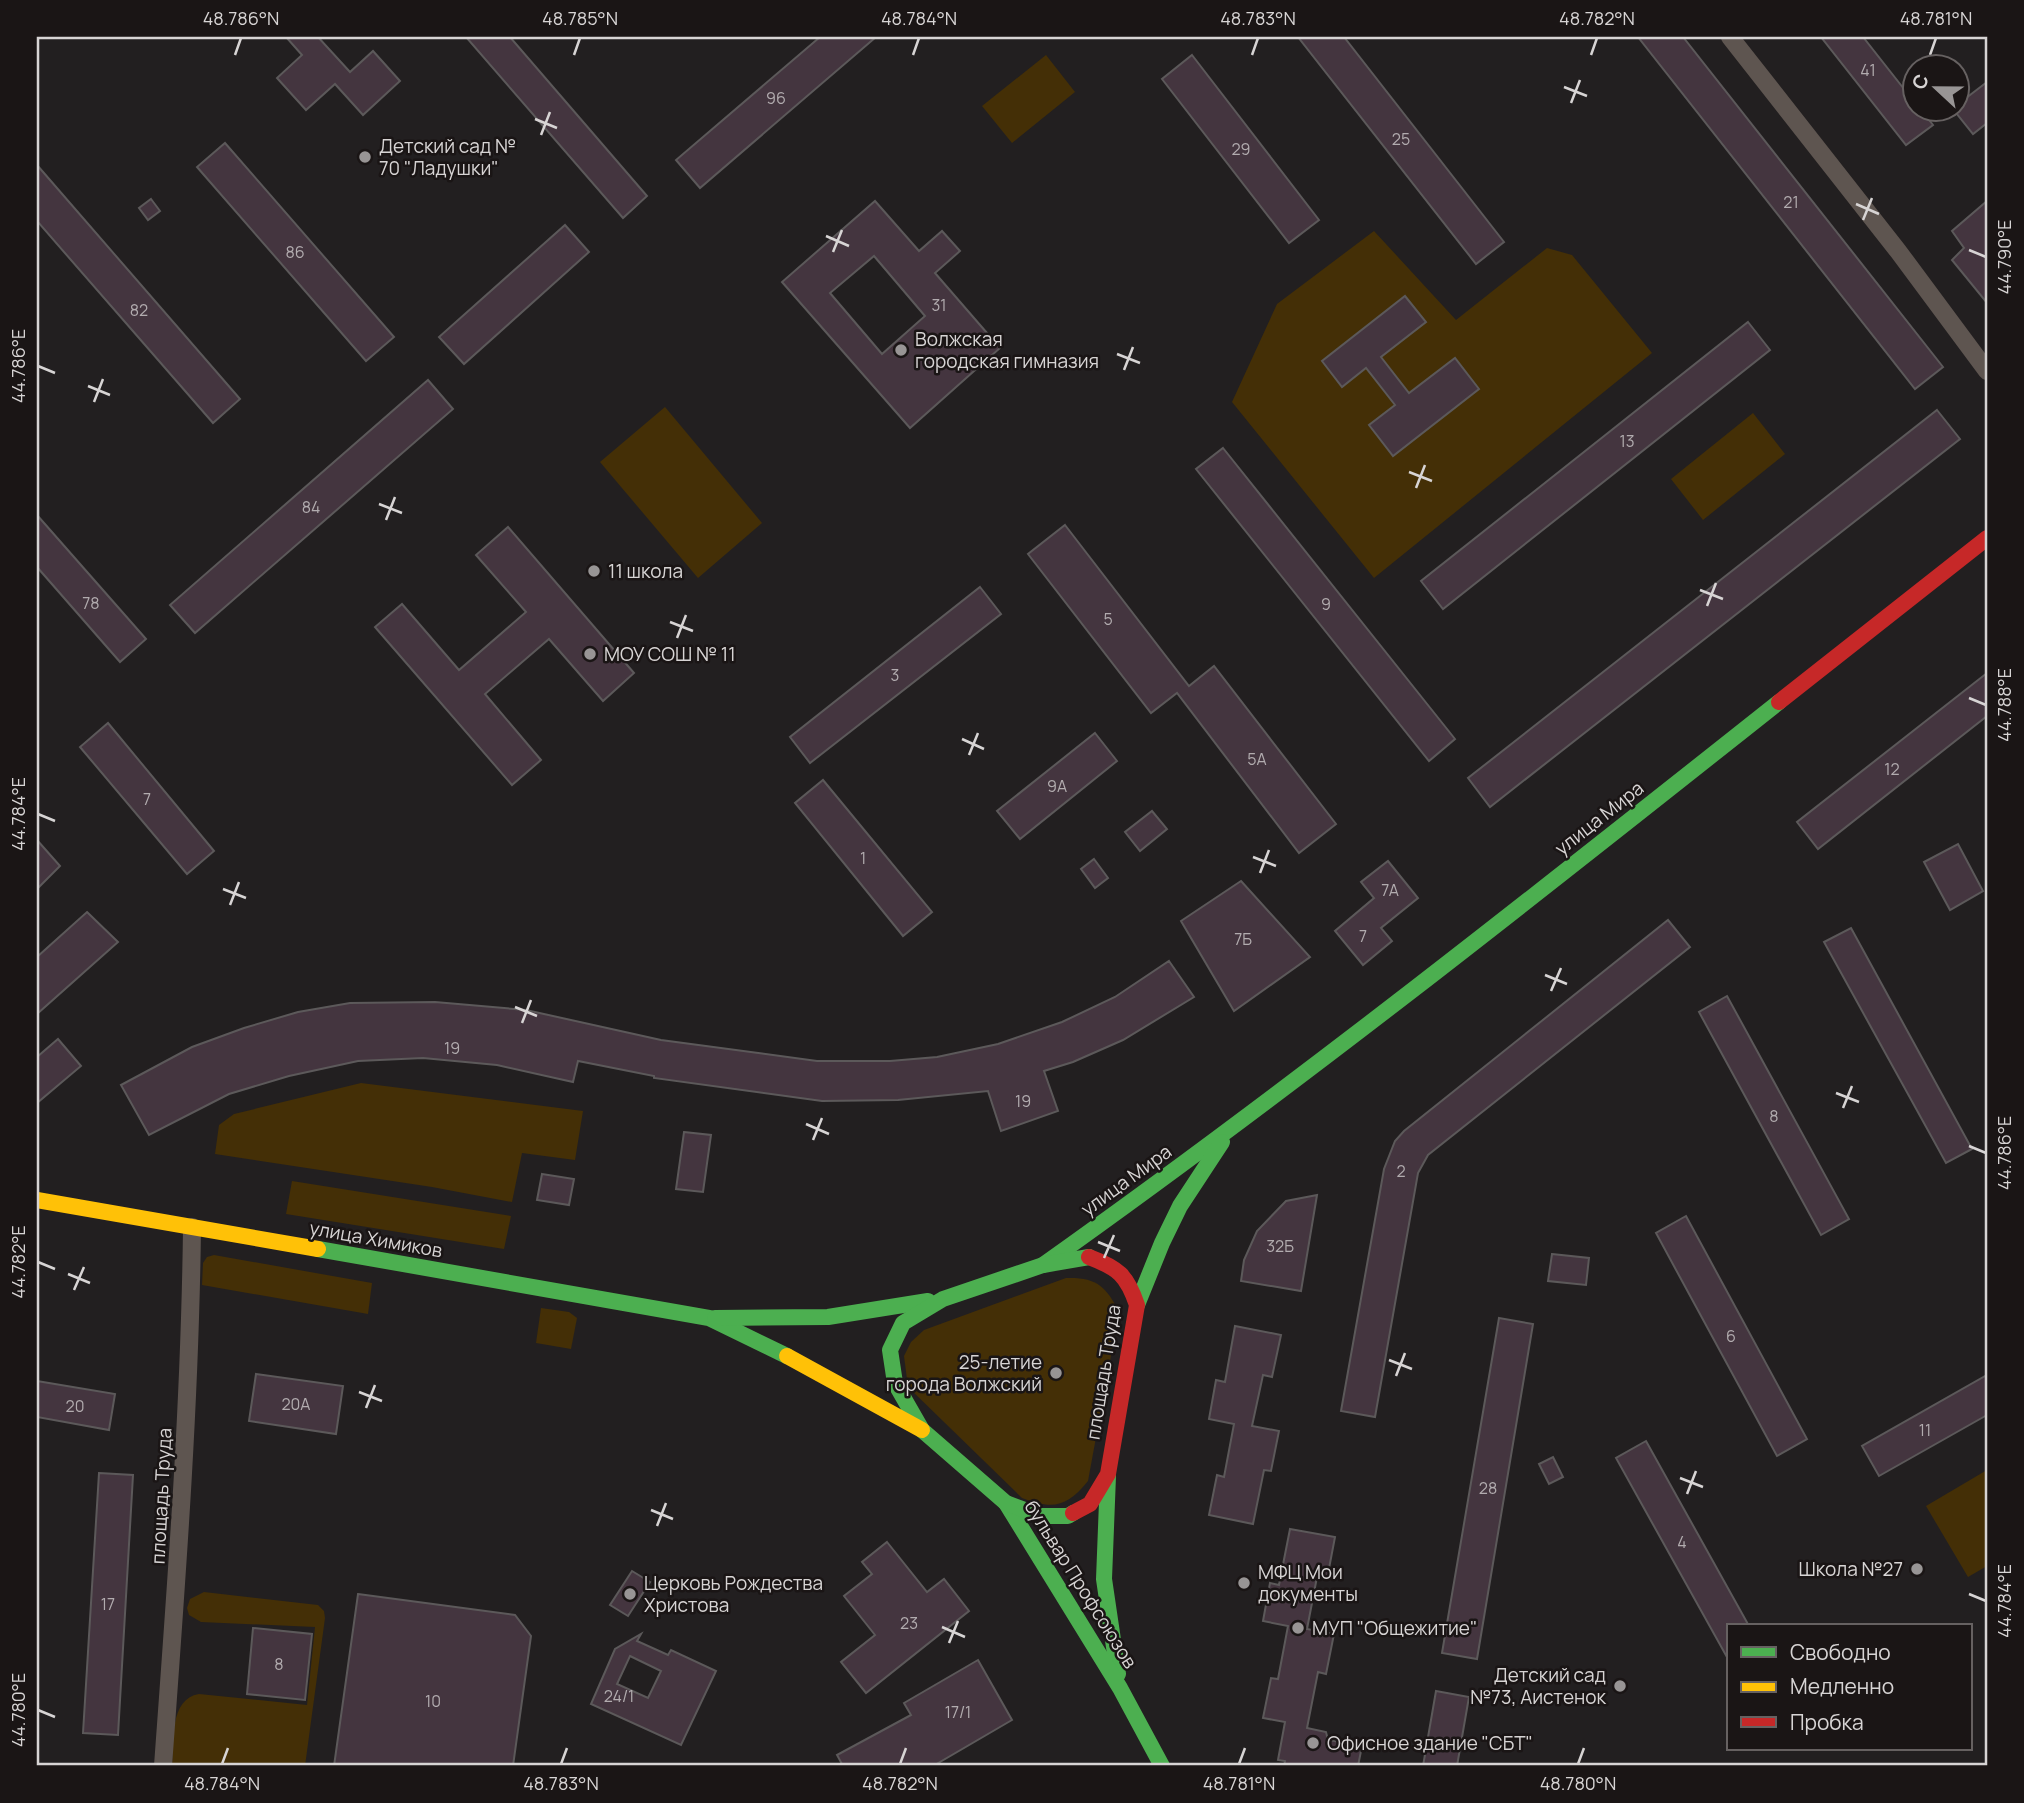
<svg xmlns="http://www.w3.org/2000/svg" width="2024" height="1803" font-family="Manrope,sans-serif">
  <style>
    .green { fill: #442f06 }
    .building { fill: #44353f; stroke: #5c595a; stroke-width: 2; fill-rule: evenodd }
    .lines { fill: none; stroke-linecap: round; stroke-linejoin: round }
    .street { stroke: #5e5550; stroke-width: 18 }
    .fast { stroke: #4caf50; stroke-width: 16 }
    .slow { stroke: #ffc107; stroke-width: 16 }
    .jam { stroke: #c62828; stroke-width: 16 }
    .ticks { fill: none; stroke: #d7d4d4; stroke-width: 2.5 }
    .poi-dot { fill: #989595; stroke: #1a1515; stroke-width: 2.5 }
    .labels { text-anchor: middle; stroke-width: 5; stroke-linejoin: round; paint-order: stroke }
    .number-label { font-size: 16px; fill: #b2acaf }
    .poi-label { font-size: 19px; fill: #d7d4d4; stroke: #1a1515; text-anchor: start }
    .street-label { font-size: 19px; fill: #d7d4d4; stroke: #1a1515 }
    .neatline { fill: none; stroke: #d7d4d4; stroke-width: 2.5 }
    .ticks-label { font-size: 18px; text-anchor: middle; fill: #d7d4d4 }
  </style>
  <rect width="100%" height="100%" fill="#221f20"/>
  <g class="green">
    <path d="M1046,55L1075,92L1012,143L982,106Z"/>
    <path d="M1374,231L1456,320L1547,248L1572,255L1652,353L1374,578L1232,402L1277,304Z"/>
    <path d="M665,407L762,523L698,578L600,462Z"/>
    <path d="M1753,413L1785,454L1703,520L1671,479Z"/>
    <path d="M361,1083L583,1111L575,1160L522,1153L512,1202L432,1187L215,1154L219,1125L234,1114Z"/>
    <path d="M292,1181L511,1216L504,1249L286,1214Z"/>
    <path d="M214,1255L372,1283L368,1314L202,1285L203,1263L207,1257Z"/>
    <path d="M1066,1278C1096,1277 1106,1286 1119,1312L1088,1481C1067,1507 1053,1510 1022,1498L908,1387L904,1356L911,1342L924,1330Z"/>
    <path d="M541,1308L569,1312L577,1318L571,1349L536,1343Z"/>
    <path d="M1987,1470V1566L1968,1577L1926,1506Z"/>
    <path d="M204,1592L318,1605L324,1611L325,1618L305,1766H172C174,1742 169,1699 199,1694L307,1705L315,1627L201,1622L189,1615L187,1608L190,1599Z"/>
  </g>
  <g class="building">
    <path d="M286,37H318L350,72L373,51L400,81L363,115L335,84L306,110L277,78L302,55Z"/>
    <path d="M466,37H510L647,196L623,218Z"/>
    <path d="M820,37H876L700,188L676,160Z"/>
    <path d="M1298,37H1344L1504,242L1476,264Z"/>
    <path d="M1638,37H1683L1943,367L1915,389Z"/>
    <path d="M1821,37H1863L1915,103V108H1920L1933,125L1906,145Z"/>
    <path d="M1192,55L1319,220L1289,243L1162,79Z"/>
    <path d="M1987,82V123L1973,134L1953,109L1957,108V105Z"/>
    <path d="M225,143L394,337L366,361L197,167Z"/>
    <path d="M37,165L240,399L213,423L37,221Z"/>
    <path d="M151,199L160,211L148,220L139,208Z"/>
    <path d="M875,201L919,251L942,231L960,251L935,273L1000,348L910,428L782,282ZM874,256L925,316L882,354L830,293Z"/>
    <path d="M1987,201V303L1952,260L1964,248L1952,231Z"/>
    <path d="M565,225L589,252L464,364L439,337Z"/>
    <path d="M1405,296L1426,322L1381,357L1409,393L1455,358L1479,389L1393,456L1369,425L1395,405L1366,368L1342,387L1322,361Z"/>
    <path d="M1748,322L1770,350L1443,609L1421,581Z"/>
    <path d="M428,380L453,409L195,633L170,605Z"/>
    <path d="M1937,410L1960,439L1490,807L1468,778Z"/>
    <path d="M1223,448L1455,739L1429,761L1196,469Z"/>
    <path d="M37,515L146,639L120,662L37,567Z"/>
    <path d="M1065,525L1189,686L1214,666L1336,824L1299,853L1177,693L1151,713L1028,554Z"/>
    <path d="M508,527L634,673L603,701L549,639L485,694L541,760L512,785L375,627L402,604L459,670L526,612L476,555Z"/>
    <path d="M980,587L1001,614L810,763L790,737Z"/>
    <path d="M1987,673V716L1818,849L1797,822Z"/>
    <path d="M108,723L214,851L187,874L80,747Z"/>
    <path d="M1095,733L1117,761L1020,839L997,811Z"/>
    <path d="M823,780L932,912L903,936L795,803Z"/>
    <path d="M1152,811L1167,829L1140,851L1125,832Z"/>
    <path d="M37,840L60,866L37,889Z"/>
    <path d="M1958,844L1983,891L1950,910L1924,862Z"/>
    <path d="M1094,859L1108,878L1095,888L1081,869Z"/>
    <path d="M1388,861L1418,898L1381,928L1392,941L1363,965L1335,931L1374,898L1361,882Z"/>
    <path d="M1241,881L1310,957L1234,1011L1181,921Z"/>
    <path d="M87,912L118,942L37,1014V957Z"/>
    <path d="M1668,920L1690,947L1428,1155L1418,1173L1375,1417L1341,1411L1384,1169L1395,1141L1404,1131Z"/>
    <path d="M1851,928L1972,1149L1946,1163L1824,942Z"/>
    <path d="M1169,961L1194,997L1123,1040L1073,1062L1044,1071L1058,1111L1001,1131L988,1091L898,1100L822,1101L654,1078V1076L578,1061L573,1082L497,1065L423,1058L358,1061L289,1076L229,1094L149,1135L121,1085L192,1047L244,1028L298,1012L350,1003L435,1002L526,1010L661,1040L817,1061H890L937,1057L998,1044L1062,1022L1115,997Z"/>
    <path d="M1727,996L1849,1219L1821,1235L1699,1012Z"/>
    <path d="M58,1039L81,1066L37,1103V1057Z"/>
    <path d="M684,1132L711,1135L703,1192L676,1189Z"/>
    <path d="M542,1174L574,1179L569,1205L537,1200Z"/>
    <path d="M1317,1195L1301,1291L1241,1281L1244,1260L1257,1231L1286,1201Z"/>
    <path d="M1686,1216L1807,1439L1777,1456L1656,1233Z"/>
    <path d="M1552,1254L1589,1258L1586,1285L1548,1281Z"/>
    <path d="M1499,1318L1533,1324L1477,1659L1442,1653Z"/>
    <path d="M1235,1326L1281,1335L1272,1377L1263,1375L1252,1426L1279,1431L1271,1471L1264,1470L1253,1524L1209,1515L1217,1475L1224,1477L1234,1424L1209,1419L1216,1380L1225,1382Z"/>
    <path d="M256,1374L343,1386L336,1434L249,1421Z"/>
    <path d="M1987,1375V1415L1879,1476L1862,1446Z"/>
    <path d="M37,1381L115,1394L109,1430L37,1417Z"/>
    <path d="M1646,1441L1749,1626H1728V1659L1616,1458Z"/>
    <path d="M1553,1457L1563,1477L1549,1484L1539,1464Z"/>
    <path d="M99,1473L133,1475L118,1735L83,1733Z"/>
    <path d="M1290,1529L1335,1537L1327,1579L1317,1577L1307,1629L1334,1634L1326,1674L1318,1672L1307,1728L1326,1732L1328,1740L1362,1746L1358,1766H1284L1285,1761L1278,1760L1285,1722L1263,1718L1271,1678L1278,1679L1288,1626L1263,1621L1270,1583L1279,1585Z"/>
    <path d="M887,1542L927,1592L944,1579L969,1611L866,1693L841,1662L875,1635L844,1596L872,1574L862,1562Z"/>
    <path d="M632,1571L650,1582L628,1616L610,1605Z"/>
    <path d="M358,1594L515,1615L531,1636L513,1766H334Z"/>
    <path d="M253,1628L312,1634L305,1700L247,1694Z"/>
    <path d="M641,1634L637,1641L668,1655L671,1650L716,1671L681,1745L591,1704L615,1649ZM630,1656L661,1671L648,1698L617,1684Z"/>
    <path d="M978,1660L1012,1720L933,1766H843L837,1755L911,1715L904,1703Z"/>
    <path d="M1436,1691L1469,1697L1457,1766H1423Z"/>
  </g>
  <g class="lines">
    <g class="street">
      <path d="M1730,37L1898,251L1987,371"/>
      <path d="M163,1766C176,1587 190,1407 192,1227"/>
    </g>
    <g class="fast">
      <path d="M318,1249L709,1318L787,1356"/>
      <path d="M1043,1265C1295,1086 1537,894 1779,702"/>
      <path d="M1137,1305L1162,1243L1180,1206L1222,1142"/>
      <path d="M715,1318L828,1317L928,1301"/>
      <path d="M1108,1476L1104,1579L1118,1674"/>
      <path d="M1006,1503L1120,1688L1162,1766"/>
      <path d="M1073,1513L1068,1516H1041L1006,1503L922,1430L895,1383L890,1350L903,1323L943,1299L1043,1265L1089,1257"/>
    </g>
    <g class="slow">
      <path d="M37,1200L318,1249"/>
      <path d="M787,1356L922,1430"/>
    </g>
    <g class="jam">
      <path d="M1779,702L1987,538"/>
      <path d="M1073,1513L1090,1504L1108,1474L1137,1305C1127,1275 1118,1268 1089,1257"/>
    </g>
  </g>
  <path class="ticks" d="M235,55L241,38M574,55L580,38M913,55L919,38M1252,55L1258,38M1591,55L1597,38M1930,55L1936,38M1564,87L1587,96M1571,103L1580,80M535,119L557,128M541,135L550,112M1856,204L1879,214M1863,220L1872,198M826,236L849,246M1969,250L1986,257M833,252L842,230M1117,354L1140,363M38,366L55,373M1124,370L1133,347M88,386L110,395M94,402L103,379M1409,472L1432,481M1416,488L1425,465M379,504L402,513M386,520L395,497M1700,590L1723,599M1707,606L1716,583M670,622L693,631M677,638L686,615M1969,698L1986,705M962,739L984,749M969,755L978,733M38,814L55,821M1253,857L1276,866M1260,873L1269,850M223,889L246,898M230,905L239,882M1545,975L1567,984M1551,991L1561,968M515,1007L537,1016M522,1023L531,1000M1836,1093L1859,1102M1843,1108L1852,1086M806,1124L829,1134M813,1140L822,1118M1969,1146L1986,1153M1098,1242L1120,1251M1104,1258L1114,1235M38,1262L55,1269M68,1274L90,1283M74,1290L84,1267M1389,1360L1412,1369M1396,1376L1405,1353M359,1392L382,1401M366,1408L375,1385M1680,1478L1703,1487M1687,1494L1696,1471M651,1510L673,1519M657,1526L666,1503M1969,1594L1986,1601M942,1627L965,1637M949,1643L958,1621M38,1710L55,1717M222,1764L228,1748M561,1764L567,1748M900,1764L906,1748M1239,1764L1245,1748M1578,1764L1584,1748"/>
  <g class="poi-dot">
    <circle cx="365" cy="157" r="7"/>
    <circle cx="901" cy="350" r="7"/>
    <circle cx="594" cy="571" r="7"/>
    <circle cx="590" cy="654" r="7"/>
    <circle cx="1056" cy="1373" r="7"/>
    <circle cx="1917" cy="1569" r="7"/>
    <circle cx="1244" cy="1583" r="7"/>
    <circle cx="630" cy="1594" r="7"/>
    <circle cx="1298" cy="1628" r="7"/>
    <circle cx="1620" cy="1686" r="7"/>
    <circle cx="1313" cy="1743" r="7"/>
  </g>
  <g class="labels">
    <g class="number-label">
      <text x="1868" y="76">41</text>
      <text x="776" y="104">96</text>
      <text x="1401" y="145">25</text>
      <text x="1241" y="155">29</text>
      <text x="1791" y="208">21</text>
      <text x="295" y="258">86</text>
      <text x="939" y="311">31</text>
      <text x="139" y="316">82</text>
      <text x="1627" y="447">13</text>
      <text x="311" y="513">84</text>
      <text x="91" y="609">78</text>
      <text x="1326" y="610">9</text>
      <text x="1108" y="625">5</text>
      <text x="895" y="681">3</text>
      <text x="1257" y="765">5А</text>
      <text x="1892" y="775">12</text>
      <text x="1057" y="792">9А</text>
      <text x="147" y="805">7</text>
      <text x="863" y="864">1</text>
      <text x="1390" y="896">7А</text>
      <text x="1363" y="942">7</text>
      <text x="1243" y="945">7Б</text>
      <text x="452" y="1054">19</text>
      <text x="1023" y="1107">19</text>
      <text x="1774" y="1122">8</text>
      <text x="1401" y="1177">2</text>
      <text x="1280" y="1252">32Б</text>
      <text x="1731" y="1342">6</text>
      <text x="296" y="1410">20А</text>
      <text x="75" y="1412">20</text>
      <text x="1925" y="1436">11</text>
      <text x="1488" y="1494">28</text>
      <text x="1682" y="1548">4</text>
      <text x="108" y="1610">17</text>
      <text x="909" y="1629">23</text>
      <text x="279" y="1670">8</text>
      <text x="619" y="1702">24/1</text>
      <text x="433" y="1707">10</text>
      <text x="958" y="1718">17/1</text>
    </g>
    <g class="poi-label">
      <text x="379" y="153">Детский сад №<tspan x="379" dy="22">70 "Ладушки"</tspan></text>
      <text x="915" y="346">Волжская<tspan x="915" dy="22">городская гимназия</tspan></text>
      <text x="608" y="578">11 школа</text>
      <text x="604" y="661">МОУ СОШ № 11</text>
      <text x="1042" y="1369" text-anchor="end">25-летие<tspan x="1042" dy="22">города Волжский</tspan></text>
      <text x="1903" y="1576" text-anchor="end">Школа №27</text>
      <text x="1258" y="1579">МФЦ Мои<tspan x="1258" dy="22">документы</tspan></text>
      <text x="644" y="1590">Церковь Рождества<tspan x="644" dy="22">Христова</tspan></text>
      <text x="1312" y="1635">МУП "Общежитие"</text>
      <text x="1606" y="1682" text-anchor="end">Детский сад<tspan x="1606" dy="22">№73, Аистенок</tspan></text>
      <text x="1327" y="1750">Офисное здание "СБТ"</text>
    </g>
    <g class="street-label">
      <text transform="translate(1599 818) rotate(-38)" y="7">улица Мира</text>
      <text transform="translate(1126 1180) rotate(-36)" y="7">улица Мира</text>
      <text transform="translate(376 1239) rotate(10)" y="7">улица Химиков</text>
      <text transform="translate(1103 1372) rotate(-81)" y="7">площадь Труда</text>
      <text transform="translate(161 1496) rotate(-87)" y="7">площадь Труда</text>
      <text transform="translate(1081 1584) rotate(58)" y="7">бульвар Профсоюзов</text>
    </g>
  </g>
  <rect width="2024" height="1803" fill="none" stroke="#1a1515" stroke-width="77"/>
  <rect x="1727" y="1624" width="245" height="126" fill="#1a1515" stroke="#666161" stroke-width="2"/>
  <rect x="1741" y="1647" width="35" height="10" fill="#4caf50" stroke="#666161" stroke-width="2"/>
  <text x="1790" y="1660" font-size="21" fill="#d7d4d4">Свободно</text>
  <rect x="1741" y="1682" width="35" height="10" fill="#ffc107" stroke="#666161" stroke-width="2"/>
  <text x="1790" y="1694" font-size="21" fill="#d7d4d4">Медленно</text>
  <rect x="1741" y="1717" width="35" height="10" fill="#c62828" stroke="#666161" stroke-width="2"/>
  <text x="1790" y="1730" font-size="21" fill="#d7d4d4">Пробка</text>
  <g transform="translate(1936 88) rotate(292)"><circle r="33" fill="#1a1515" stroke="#666161" stroke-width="2"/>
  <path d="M0-5L12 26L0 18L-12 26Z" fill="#989595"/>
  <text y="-10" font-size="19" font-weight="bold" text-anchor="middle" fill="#d7d4d4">С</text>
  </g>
  <rect x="38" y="38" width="1948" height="1726" class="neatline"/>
  <g class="ticks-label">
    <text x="241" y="25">48.786°N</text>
    <text x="580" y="25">48.785°N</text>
    <text x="919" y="25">48.784°N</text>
    <text x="1258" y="25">48.783°N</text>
    <text x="1597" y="25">48.782°N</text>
    <text x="1936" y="25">48.781°N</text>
    <text transform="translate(2005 257) rotate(-90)" y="6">44.790°E</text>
    <text transform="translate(19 366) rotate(-90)" y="6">44.786°E</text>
    <text transform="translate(2005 705) rotate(-90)" y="6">44.788°E</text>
    <text transform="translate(19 814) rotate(-90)" y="6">44.784°E</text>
    <text transform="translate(2005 1153) rotate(-90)" y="6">44.786°E</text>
    <text transform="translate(19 1262) rotate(-90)" y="6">44.782°E</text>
    <text transform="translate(2005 1601) rotate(-90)" y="6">44.784°E</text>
    <text transform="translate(19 1710) rotate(-90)" y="6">44.780°E</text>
    <text x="222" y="1790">48.784°N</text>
    <text x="561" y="1790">48.783°N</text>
    <text x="900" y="1790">48.782°N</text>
    <text x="1239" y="1790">48.781°N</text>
    <text x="1578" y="1790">48.780°N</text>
  </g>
</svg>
